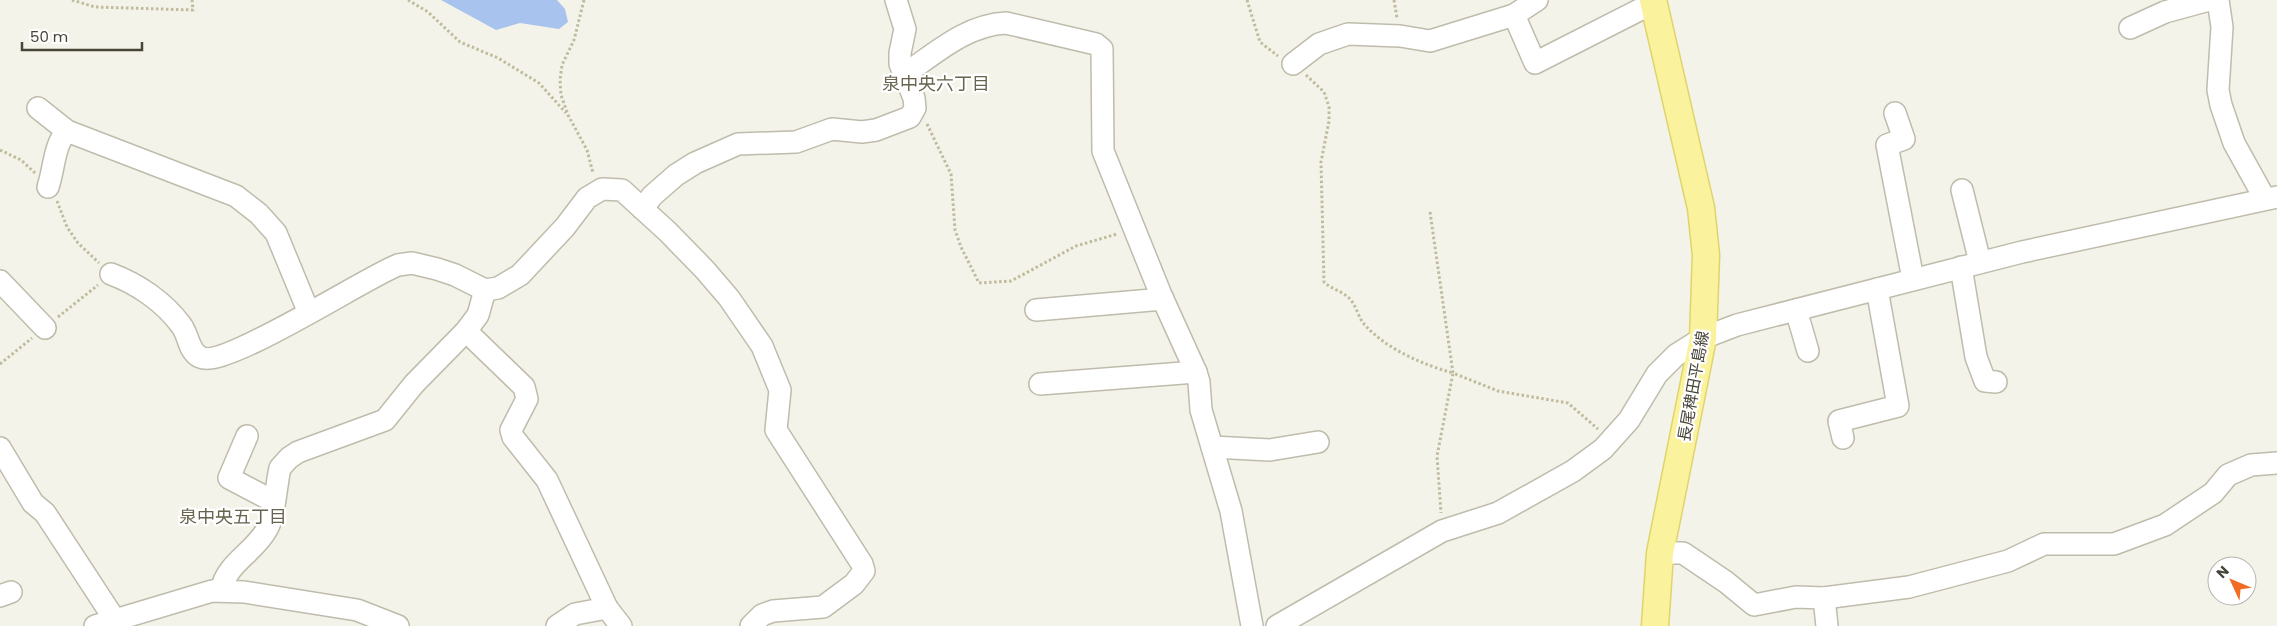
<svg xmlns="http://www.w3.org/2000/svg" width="2277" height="626" font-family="Poppins,'Noto Sans JP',sans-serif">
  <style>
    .water { fill: #a8c3ed }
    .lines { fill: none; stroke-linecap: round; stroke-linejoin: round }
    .minor-casing { stroke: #bfbcac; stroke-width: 24 }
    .major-casing { stroke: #dfd46c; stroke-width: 29 }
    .path { stroke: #c0bb9e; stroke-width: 3; stroke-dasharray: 2.5 2.5; stroke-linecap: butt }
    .minor { stroke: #fff; stroke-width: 21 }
    .major { stroke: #faf29c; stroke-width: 26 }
    .labels { text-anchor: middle; stroke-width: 4.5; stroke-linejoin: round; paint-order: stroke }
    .street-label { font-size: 16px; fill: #474438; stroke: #fff }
    .neighbourhood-label { font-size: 18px; fill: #69644f; stroke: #fff }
  </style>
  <rect width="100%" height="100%" fill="#f4f3e9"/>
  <path class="water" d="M441,0H557L565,9L568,22L559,29L520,23L496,30Z"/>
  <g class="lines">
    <g class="minor-casing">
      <g id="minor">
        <path d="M2218,0L2222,27L2218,90L2221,105L2234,143L2265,199"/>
        <path d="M1514,15L1535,63L1653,3"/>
        <path d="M2130,28L2165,12L2209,0"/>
        <path d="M1293,64L1319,44L1348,34L1400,36L1430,41L1514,15L1537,0"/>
        <path d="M905,74C936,53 966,25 1006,23L1096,44L1102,49L1103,151L1161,295L1196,372L1199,382L1201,410L1231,511L1252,626"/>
        <path d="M38,108L67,131L236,196L259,214L276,233L309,313"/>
        <path d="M1895,113L1904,139L1887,145L1913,279"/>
        <path d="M48,187C54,170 54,144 67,131"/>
        <path d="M1962,190L1980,262"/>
        <path d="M643,209L652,196L676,175L695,163L738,144L796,142L832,129L862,132L876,130L910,117L915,108L914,98L900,64V53L905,29L896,0"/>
        <path d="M1961,267L1976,357L1985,381L1996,382"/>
        <path d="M111,274C138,284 164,302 181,325C189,335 188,351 200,357C224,370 366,277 398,265L412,263L437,269L455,275L485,290L498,288L520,275L565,227L587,198L602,189L622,190L668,232L705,270L729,298L762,346L780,390L776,430L862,564L864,571L854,584L823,607L773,611L762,615L751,626"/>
        <path d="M0,281L45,328"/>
        <path d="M1036,310L1163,299"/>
        <path d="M1796,310L1808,351"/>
        <path d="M466,331L524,387L527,399L511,430L513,437L547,480L607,608L621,626"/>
        <path d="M1040,384L1196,372"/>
        <path d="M247,436L229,478L273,501"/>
        <path d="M1843,438L1839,421L1898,406L1877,289"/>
        <path d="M1212,447L1270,450L1318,442"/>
        <path d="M0,448L33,503L45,513L115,620"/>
        <path d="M1660,553H1683L1726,582L1754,605L1796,597L1824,598L1827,626"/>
        <path d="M221,591C226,563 254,553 267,529C275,515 276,485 280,468L289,458L298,452L385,420L414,384L466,331L478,315L485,290"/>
        <path d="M0,596L11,592"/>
        <path d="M1824,598L1909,587L2008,561L2044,544H2114L2165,525L2213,493L2228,475L2251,465L2277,463"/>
        <path d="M95,626L212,591L244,592L357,610L398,626"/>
        <path d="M557,626L575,614L607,608"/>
        <path d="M1277,626L1442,531L1498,513L1573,471L1603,449L1629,420L1657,374L1676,355L1703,338L1737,325L2022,252L2277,197"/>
      </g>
    </g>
    <g class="major-casing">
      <path id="major" d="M1653,0L1701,208L1706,255L1703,338L1660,553L1655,626"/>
    </g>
    <g class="path">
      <path d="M72,0L95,7L193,10L192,0"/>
      <path d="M408,0L428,12L460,42L498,58L539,83L566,113"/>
      <path d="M584,0L574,40L562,65L560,80L561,95L568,115L587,150L593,173"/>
      <path d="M1247,0L1260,42L1278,56"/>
      <path d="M1394,0L1397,18"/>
      <path d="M1306,75L1324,92L1329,107V121L1321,162L1324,282C1331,289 1342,291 1349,298C1357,306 1358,318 1365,325C1386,349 1424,365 1453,373L1437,456L1441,513"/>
      <path d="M927,124L951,174L955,230L961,247L979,283L1011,281L1076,246L1117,234"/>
      <path d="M0,150L21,160L35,173"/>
      <path d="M57,201L67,227L78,243L99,263"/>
      <path d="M1430,212L1453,373L1498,391L1568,403L1598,429"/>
      <path d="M58,317L98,285"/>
      <path d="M0,364L32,338"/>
    </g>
    <use href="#minor" class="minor"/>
    <use href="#major" class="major"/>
  </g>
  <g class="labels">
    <g class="street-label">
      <text transform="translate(1693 386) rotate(-80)" y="6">長尾稗田平島線</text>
    </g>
    <g class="neighbourhood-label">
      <text x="936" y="90">泉中央六丁目</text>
      <text x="233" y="523">泉中央五丁目</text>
    </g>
  </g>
  <g transform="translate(2232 581) rotate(314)"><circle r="24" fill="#ffffff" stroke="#b5b4af"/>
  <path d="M0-4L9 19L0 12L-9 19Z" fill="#f06c23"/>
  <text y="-8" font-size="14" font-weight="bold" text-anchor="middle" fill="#474438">N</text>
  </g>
  <path d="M22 42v8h120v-8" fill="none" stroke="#474438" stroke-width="2.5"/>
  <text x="30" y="42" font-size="15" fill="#474438" stroke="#ffffff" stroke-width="4" paint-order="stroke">50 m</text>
</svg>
